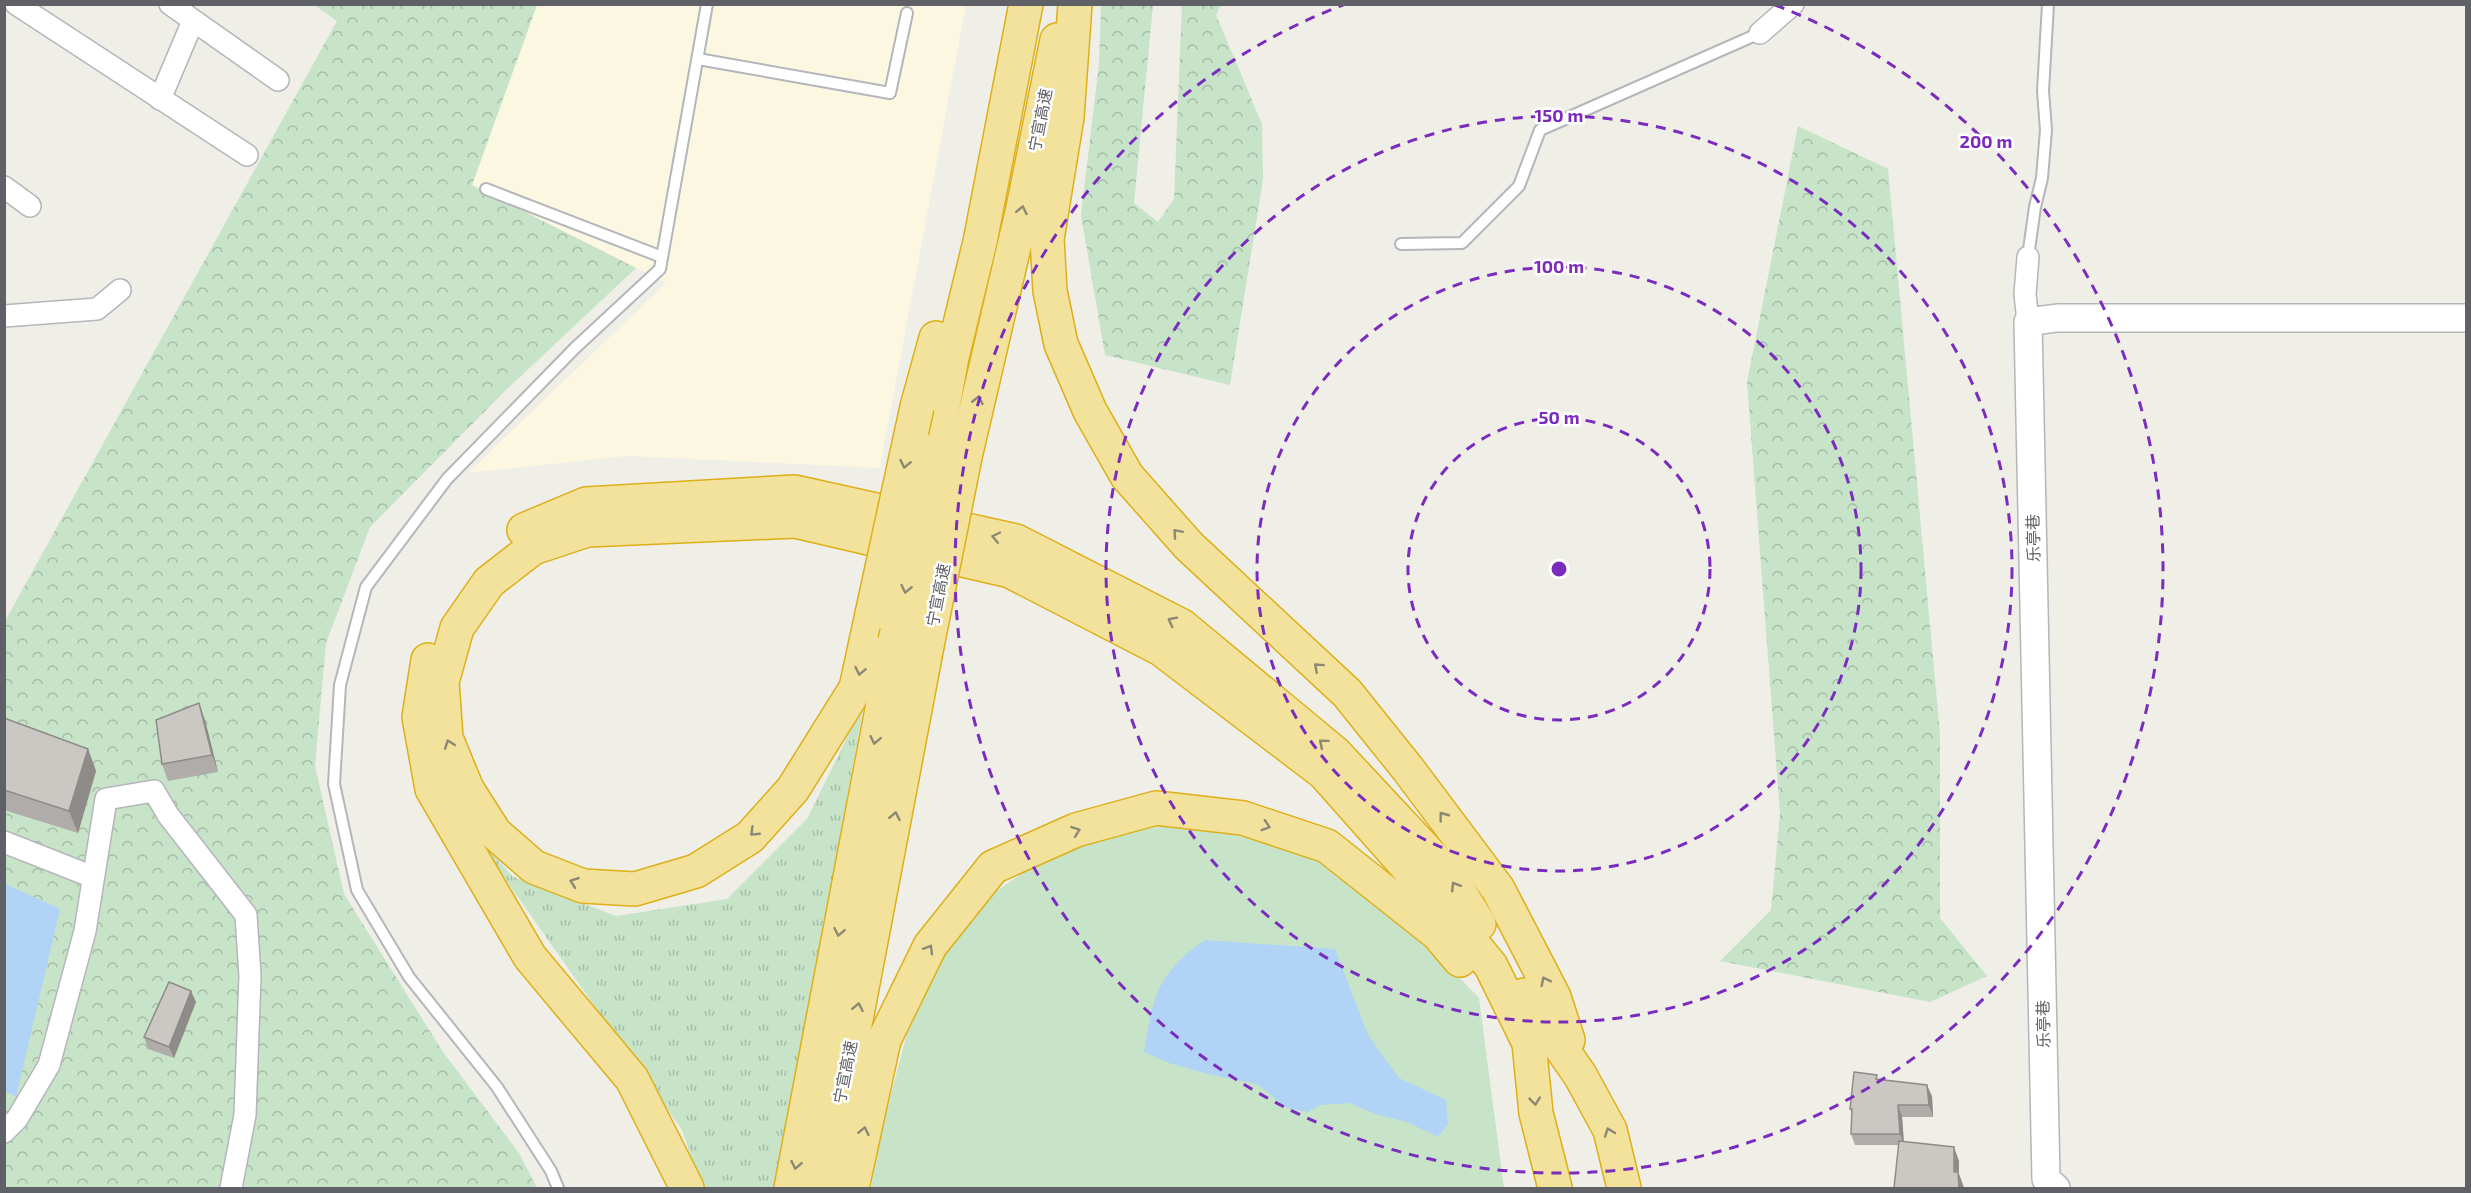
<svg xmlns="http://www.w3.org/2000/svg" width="2471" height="1193" font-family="'Exo 2','Noto Sans SC',sans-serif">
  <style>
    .commercial { fill: #fbf7e1 }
    .grass { fill: url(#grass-tufts) }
    .forest { fill: url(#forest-crowns) }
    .park { fill: #c7e4c9 }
    .water { fill: #b0d3f6 }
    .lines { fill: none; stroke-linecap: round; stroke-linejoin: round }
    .service-casing { stroke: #b4b6ba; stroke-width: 14 }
    .minor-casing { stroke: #b4b6ba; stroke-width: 24 }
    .tertiary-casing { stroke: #b4b6ba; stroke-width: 30 }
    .motorway-casing { stroke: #deaf18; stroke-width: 36 }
    .service { stroke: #fff; stroke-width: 10 }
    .minor { stroke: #fff; stroke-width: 21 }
    .tertiary { stroke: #fff; stroke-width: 27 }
    .motorway { stroke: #f2e29b; stroke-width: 33 }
    .motorway-bridge-casing { stroke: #deaf18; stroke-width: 36; stroke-linecap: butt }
    .motorway-bridge { stroke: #f2e29b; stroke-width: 33 }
    .wall { fill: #afaca9 }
    .shaded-wall { fill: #8e8c89 }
    .building { fill: #cbc8c4; stroke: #8e8c89; stroke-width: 1.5 }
    .oneway { stroke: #8b8876 }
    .ring { fill: none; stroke: #7b2cbf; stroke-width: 3; stroke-dasharray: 10 8 }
    .labels { text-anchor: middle; stroke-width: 5; stroke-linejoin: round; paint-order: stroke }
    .street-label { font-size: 16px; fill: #5f6166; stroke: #fff }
    .centre { fill: #7b2cbf; stroke: #fff; stroke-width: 3 }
    .ring-label { font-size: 18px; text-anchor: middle; font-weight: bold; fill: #7b2cbf; stroke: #fff; stroke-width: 5; stroke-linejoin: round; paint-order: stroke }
  </style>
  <defs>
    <pattern id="grass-tufts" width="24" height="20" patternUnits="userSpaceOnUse" patternTransform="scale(1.5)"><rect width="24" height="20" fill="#c7e4c9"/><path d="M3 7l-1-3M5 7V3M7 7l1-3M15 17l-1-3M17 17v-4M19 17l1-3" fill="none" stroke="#a5bca7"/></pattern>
    <pattern id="forest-crowns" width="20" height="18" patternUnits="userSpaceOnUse" patternTransform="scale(1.5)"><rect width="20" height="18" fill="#c7e4c9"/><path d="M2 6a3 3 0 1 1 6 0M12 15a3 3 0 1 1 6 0" fill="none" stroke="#a5bca7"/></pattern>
  </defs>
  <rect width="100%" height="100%" fill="#efeee7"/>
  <path class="commercial" d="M537,5H966L880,468L627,456L468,473L666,283L472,185Z"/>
  <path class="grass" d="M864,703L777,1188H702L682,1130L465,822L512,876L616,916L727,899L807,819Z"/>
  <g class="forest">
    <path d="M314,5H537L472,185L636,268L505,391L370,527L326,643L315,766L344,894L443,1052L519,1153L537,1188H5V621L337,21Z"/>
    <path d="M1101,5H1153L1134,203L1158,222L1174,199L1182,5H1221L1216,15L1262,124L1263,180L1230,385L1105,355L1081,215L1099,64Z"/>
    <path d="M1798,126L1888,169L1940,734V918L1987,976L1930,1002L1720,961L1771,910L1780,814L1747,382Z"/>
  </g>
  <path class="park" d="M1169,824L1244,831L1337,867L1410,926L1479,998L1504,1188H871L882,1129L906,1037L941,960L971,909L1030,868L1089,839Z"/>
  <g class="water">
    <path d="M5,884L60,909L16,1097L5,1091Z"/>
    <path d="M1205,940L1335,949L1368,1035L1399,1078L1446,1100L1448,1124L1438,1137L1407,1122L1378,1115L1349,1103L1320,1105L1308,1112L1287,1108L1257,1084L1208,1074L1169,1063L1144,1052C1153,997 1157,973 1205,940Z"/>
  </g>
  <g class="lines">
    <g class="service-casing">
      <g id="service">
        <path d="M698,59L890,93L907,13"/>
        <path d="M486,189L662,257"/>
        <path d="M1401,244L1462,243L1519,186L1540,130L1760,33"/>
        <path d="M2028,257L2035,207L2042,178L2046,130L2043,91L2048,4"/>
        <path d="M558,1188L551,1171L497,1087L409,977L357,890L334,784L340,685L366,587L447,479L575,348L660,269L707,4"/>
      </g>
    </g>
    <g class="minor-casing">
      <g id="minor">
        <path d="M16,4L247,155"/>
        <path d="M170,4L278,80"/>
        <path d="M1760,33L1793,4"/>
        <path d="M160,99L193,21"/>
        <path d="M4,187L30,206"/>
        <path d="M2028,257L2025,294L2028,322"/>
        <path d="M4,316L97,309L120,290"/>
        <path d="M4,842L93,877"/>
        <path d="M4,1132L17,1119L49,1065L85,931L106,799L154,791L168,815L246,915L250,976L245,1115L231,1188"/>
      </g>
    </g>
    <g class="tertiary-casing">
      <path id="tertiary" d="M2056,1188L2046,1179L2028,322L2057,318H2466"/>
    </g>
    <g class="motorway-casing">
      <g id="motorway">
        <path d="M1075,4L1067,117L1047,239L1050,291L1061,344L1090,411L1127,476L1189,546L1347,693L1408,769L1498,889L1554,997L1568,1040"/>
        <path d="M917,407L936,338"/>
        <path d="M935,450L952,357L980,242L1026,4"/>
        <path d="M965,457L1023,208L1057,40"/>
        <path d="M524,530L586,504L795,492L1016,541L1182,626L1335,753L1448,874L1479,924"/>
        <path d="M872,614L856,688L793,789L750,837L696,871L635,889L583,886L534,867L495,833L467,789L446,738L442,682L457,628L489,582L533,548L587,530L795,521L1010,571L1161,649L1324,773L1440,904L1491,966L1529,1043L1536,1113L1555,1188"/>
        <path d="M428,660L419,717L432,789L530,957L632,1079L687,1188"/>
        <path d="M1524,995L1580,1075L1610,1130L1624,1188"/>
        <path d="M791,1188L895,641"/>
        <path d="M824,1188L927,646"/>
        <path d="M852,1188L884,1040L930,946L993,867L1076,830L1156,808L1243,818L1327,846L1438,934L1460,960"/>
      </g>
    </g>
    <use href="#service" class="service"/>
    <use href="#minor" class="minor"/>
    <use href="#tertiary" class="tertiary"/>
    <use href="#motorway" class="motorway"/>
    <g class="motorway-bridge-casing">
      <g id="motorway-bridge">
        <path d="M872,614L917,407"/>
        <path d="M895,641L935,450"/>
        <path d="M927,646L965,457"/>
      </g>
    </g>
    <use href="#motorway-bridge" class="motorway-bridge"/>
  </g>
  <g class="wall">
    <path d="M4,718L88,749L96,771L78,833L4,810Z"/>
    <path d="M205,720L218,772L168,781L162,764Z"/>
    <path d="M196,1002L174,1058L148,1049L144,1037Z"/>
    <path d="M1879,1080L1932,1096L1933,1117H1902L1904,1141L1959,1161V1174L1964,1188H1894L1899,1145H1855L1851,1134L1852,1114L1850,1109Z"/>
  </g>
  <g class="shaded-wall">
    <path d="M199,703L205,720L218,772L212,755Z"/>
    <path d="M88,749L96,771L78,833L69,811Z"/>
    <path d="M191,991L196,1002L174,1058L169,1047Z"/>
    <path d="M1927,1085L1932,1096L1933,1117L1929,1105Z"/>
    <path d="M1898,1105L1902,1117L1904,1145L1900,1134Z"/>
    <path d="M1954,1147L1959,1161V1174L1964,1188H1959L1954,1172Z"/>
  </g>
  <g class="building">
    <path d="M199,703L212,755L162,764L156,720Z"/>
    <path d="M4,718L88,749L69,811L4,790Z"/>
    <path d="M169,982L191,991L169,1047L144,1037Z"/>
    <path d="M1854,1072L1877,1075L1876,1079L1927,1085L1929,1105H1898L1900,1134H1851L1852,1109H1850Z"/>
    <path d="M1899,1141L1954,1147V1172H1958L1959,1188H1894Z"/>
  </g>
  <defs><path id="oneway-chevron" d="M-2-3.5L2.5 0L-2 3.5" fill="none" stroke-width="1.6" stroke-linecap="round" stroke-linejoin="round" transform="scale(1.5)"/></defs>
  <g class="oneway">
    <use href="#oneway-chevron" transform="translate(1022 210) rotate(-78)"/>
    <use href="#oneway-chevron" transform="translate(978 400) rotate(-77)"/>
    <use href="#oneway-chevron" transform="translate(905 464) rotate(102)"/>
    <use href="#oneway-chevron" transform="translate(1177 533) rotate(-131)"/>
    <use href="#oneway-chevron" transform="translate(996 537) rotate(-168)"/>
    <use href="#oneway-chevron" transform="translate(906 589) rotate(102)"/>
    <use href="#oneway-chevron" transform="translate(1172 621) rotate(-153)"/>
    <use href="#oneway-chevron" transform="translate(1318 667) rotate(-138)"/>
    <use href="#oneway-chevron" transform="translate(860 671) rotate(102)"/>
    <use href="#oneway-chevron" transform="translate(875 740) rotate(101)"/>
    <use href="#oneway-chevron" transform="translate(1323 743) rotate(-140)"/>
    <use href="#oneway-chevron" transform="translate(449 744) rotate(-110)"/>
    <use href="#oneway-chevron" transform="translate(895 816) rotate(-79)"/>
    <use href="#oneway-chevron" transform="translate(1443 816) rotate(-127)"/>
    <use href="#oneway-chevron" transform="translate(1266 826) rotate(18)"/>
    <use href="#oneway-chevron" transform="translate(1076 831) rotate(-20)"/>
    <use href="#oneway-chevron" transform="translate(754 832) rotate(136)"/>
    <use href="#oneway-chevron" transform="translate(574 882) rotate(-160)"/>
    <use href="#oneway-chevron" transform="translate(1455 886) rotate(-122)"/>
    <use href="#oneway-chevron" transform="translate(839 932) rotate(101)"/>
    <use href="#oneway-chevron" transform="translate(929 949) rotate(-59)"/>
    <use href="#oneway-chevron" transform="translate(1545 981) rotate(-117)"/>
    <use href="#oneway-chevron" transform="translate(858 1007) rotate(-79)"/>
    <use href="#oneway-chevron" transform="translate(1535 1101) rotate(84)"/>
    <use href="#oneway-chevron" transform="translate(864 1131) rotate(-78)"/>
    <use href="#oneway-chevron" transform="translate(1609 1132) rotate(-110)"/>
    <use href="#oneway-chevron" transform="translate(796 1165) rotate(101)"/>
  </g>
  <g class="ring">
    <circle cx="1559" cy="569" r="151"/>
    <circle cx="1559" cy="569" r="302"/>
    <circle cx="1559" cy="569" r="453"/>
    <path d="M1775 5A604 604 0 1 1 1343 5"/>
  </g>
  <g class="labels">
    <g class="street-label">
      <text transform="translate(1040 120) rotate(-79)" y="6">宁宣高速</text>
      <text transform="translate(2033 538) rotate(-91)" y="6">乐亭巷</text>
      <text transform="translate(938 595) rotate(-79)" y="6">宁宣高速</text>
      <text transform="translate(2043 1024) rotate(-91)" y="6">乐亭巷</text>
      <text transform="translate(845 1072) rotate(-79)" y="6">宁宣高速</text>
    </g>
  </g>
  <circle cx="1559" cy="569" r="9" class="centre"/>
  <g class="ring-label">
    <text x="1559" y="122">150 m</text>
    <text x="1986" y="148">200 m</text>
    <text x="1559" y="273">100 m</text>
    <text x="1559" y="424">50 m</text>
  </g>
  <rect width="2471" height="1193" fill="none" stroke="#5f6166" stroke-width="12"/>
</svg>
